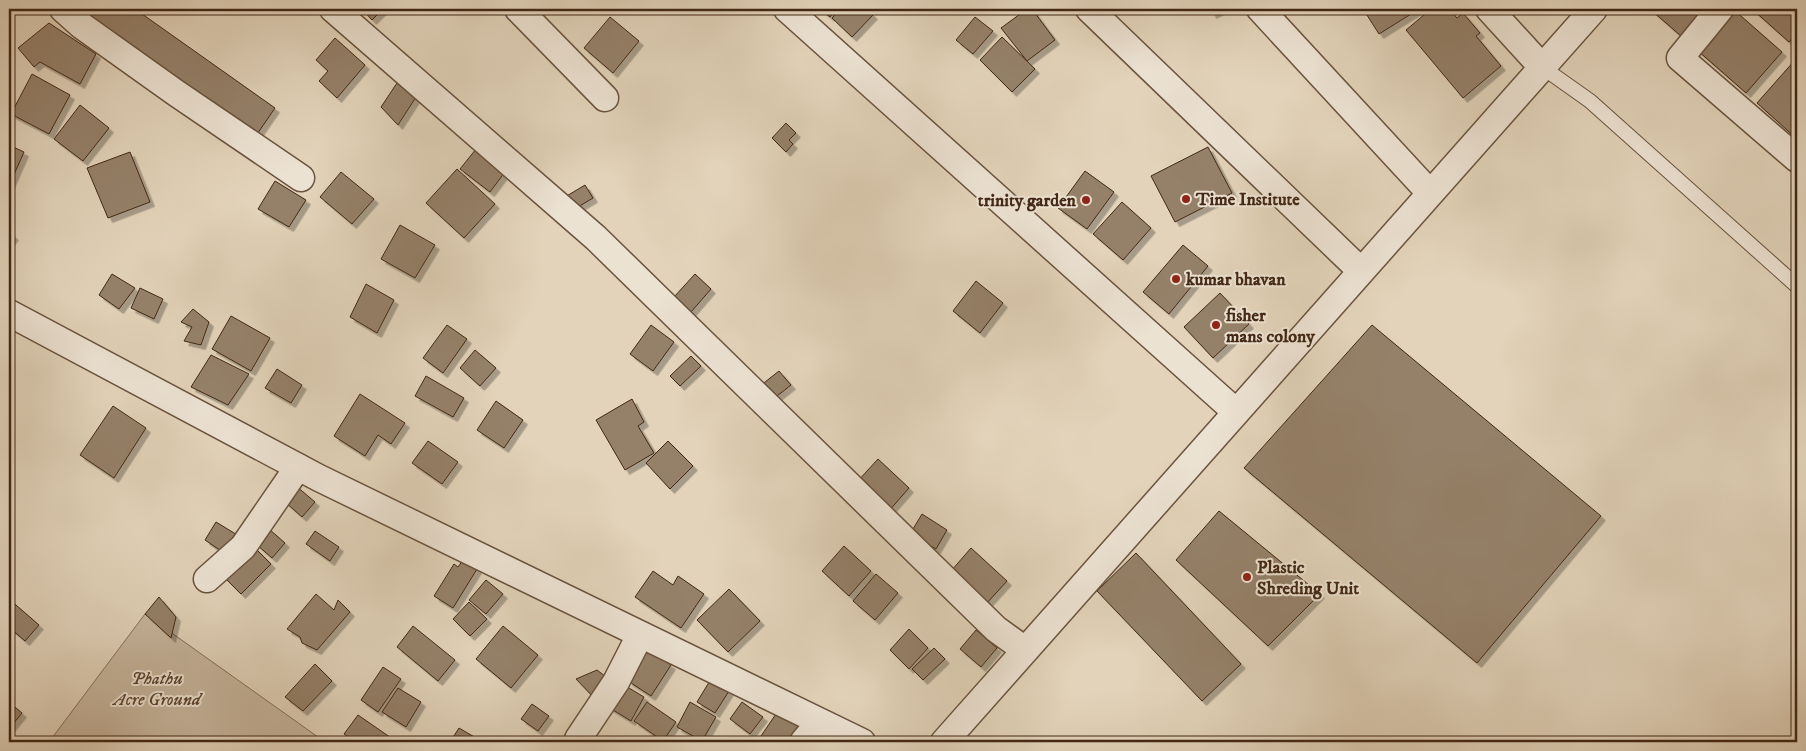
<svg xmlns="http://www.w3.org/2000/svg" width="1806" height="751" font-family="'IM FELL DW Pica',serif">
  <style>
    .green { fill: #c7b69e; stroke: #846f5a }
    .building { fill: #95816b; stroke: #422816; filter: url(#shadow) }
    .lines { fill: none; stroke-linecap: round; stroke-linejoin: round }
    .lane-casing { stroke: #6a533f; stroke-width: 16 }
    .street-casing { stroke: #6a533f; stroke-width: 29 }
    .lane { stroke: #ece2d2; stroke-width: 14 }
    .street { stroke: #ece2d2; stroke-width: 26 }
    .poi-dot { fill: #8f2418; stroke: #ece2d2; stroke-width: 2 }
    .labels { text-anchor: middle; stroke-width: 4; stroke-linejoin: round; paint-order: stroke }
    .poi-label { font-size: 18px; font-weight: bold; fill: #422816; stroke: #ece2d2; text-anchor: start }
    .park-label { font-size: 18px; font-style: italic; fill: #5d4431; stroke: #ece2d2 }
  </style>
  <defs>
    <filter id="shadow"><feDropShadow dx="4.5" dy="4.5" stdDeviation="0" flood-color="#0004"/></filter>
  </defs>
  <rect width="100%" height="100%" fill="#e2d3ba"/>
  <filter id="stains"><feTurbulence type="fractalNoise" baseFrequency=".004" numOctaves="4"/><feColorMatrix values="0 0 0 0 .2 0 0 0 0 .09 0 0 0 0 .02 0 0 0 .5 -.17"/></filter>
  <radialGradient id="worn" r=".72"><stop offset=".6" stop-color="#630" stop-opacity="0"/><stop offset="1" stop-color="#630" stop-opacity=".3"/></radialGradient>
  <path class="green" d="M145,614L325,742H49Z"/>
  <g class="building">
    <path d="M90,9H135L275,108L253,140L82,20Z"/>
    <path d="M362,9H383L372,20Z"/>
    <path d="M820,9H836L830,17Z"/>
    <path d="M841,9H867L873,15L852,37L832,18Z"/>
    <path d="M1027,9H1032L1055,40L1027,61L1001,28Z"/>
    <path d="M1210,9H1222L1212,14Z"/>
    <path d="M1369,9H1419L1379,34L1365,12Z"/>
    <path d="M1431,9H1449L1457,18L1463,13L1480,33L1476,36L1501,66L1463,98L1406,30Z"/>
    <path d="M1650,9H1706L1682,37Z"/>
    <path d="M1733,9L1782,52L1746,93L1697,50Z"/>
    <path d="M1752,9H1797V33L1789,42Z"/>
    <path d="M610,17L639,41L613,73L584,48Z"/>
    <path d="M975,17L993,31L973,54L956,40Z"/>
    <path d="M49,23L96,54L80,84L40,62L34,67L18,48Z"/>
    <path d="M1002,37L1035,69L1012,92L980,60Z"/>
    <path d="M335,38L365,65L337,98L319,81L328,71L316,60Z"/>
    <path d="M1795,60L1797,62V139L1757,103Z"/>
    <path d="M32,74L70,95L49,134L11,114Z"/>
    <path d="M397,83L416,97L398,125L381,107Z"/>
    <path d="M80,105L109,128L83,161L54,139Z"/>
    <path d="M786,123L796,133L789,140L793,144L786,152L772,138Z"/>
    <path d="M9,145L24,152L9,186Z"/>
    <path d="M1208,147L1232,193L1175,222L1151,176Z"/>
    <path d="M476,149L505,172L490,192L460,169Z"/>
    <path d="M130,152L150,202L108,218L87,168Z"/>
    <path d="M457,169L495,204L464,238L426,203Z"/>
    <path d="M1085,171L1114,192L1087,229L1058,208Z"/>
    <path d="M341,172L374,199L352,224L320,197Z"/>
    <path d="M275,181L306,200L289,227L258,209Z"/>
    <path d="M585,185L593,198L573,210L565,197Z"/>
    <path d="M1122,202L1151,228L1123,260L1093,234Z"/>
    <path d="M400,225L435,245L415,278L381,259Z"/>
    <path d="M9,231L14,236L9,242Z"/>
    <path d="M1183,245L1208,266L1169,314L1143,292Z"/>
    <path d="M112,274L135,288L119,309L99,295Z"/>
    <path d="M695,274L711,289L691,312L674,297Z"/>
    <path d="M976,281L1003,303L980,333L953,311Z"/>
    <path d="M366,284L394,300L377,333L350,317Z"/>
    <path d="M140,288L163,299L154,319L131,308Z"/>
    <path d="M1220,293L1249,324L1213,358L1184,327Z"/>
    <path d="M193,309L209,322L201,345L184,341L192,327L181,322Z"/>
    <path d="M231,316L270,338L251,371L212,349Z"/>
    <path d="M447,325L467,339L443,373L423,358Z"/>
    <path d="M651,325L674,342L653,371L630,354Z"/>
    <path d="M1372,325L1601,516L1477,663L1244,468Z"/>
    <path d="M475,350L496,368L480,386L460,368Z"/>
    <path d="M211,355L249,374L228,405L191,387Z"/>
    <path d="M691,356L701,366L680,386L670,376Z"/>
    <path d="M277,369L302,385L291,403L265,388Z"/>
    <path d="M779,371L791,385L772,400L760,386Z"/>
    <path d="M426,376L464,398L453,417L415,396Z"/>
    <path d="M360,394L405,423L391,444L378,435L365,456L334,436Z"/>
    <path d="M632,399L644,422L638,426L654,453L625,470L596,420Z"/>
    <path d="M496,401L523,420L504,448L477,430Z"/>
    <path d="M113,406L146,428L114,478L80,455Z"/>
    <path d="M428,441L458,462L442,484L412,463Z"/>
    <path d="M668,441L693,466L670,489L646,463Z"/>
    <path d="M878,459L909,488L888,512L856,483Z"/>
    <path d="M296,486L315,502L302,517L284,501Z"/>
    <path d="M1219,511L1320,594L1268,646L1176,560Z"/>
    <path d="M922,514L947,530L936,549L910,534Z"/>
    <path d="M216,522L239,536L227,555L205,540Z"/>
    <path d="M269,529L285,543L272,558L256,544Z"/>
    <path d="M315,531L339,547L330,561L306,544Z"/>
    <path d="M253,546L271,564L241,594L223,576Z"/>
    <path d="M844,546L871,571L849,596L822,571Z"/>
    <path d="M971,548L1007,581L987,603L951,571Z"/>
    <path d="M1136,553L1241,664L1202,701L1097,591Z"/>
    <path d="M463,560L477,569L453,608L434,596L454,564L458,567Z"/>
    <path d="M653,571L673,585L678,576L704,594L681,628L635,597Z"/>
    <path d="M876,574L898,593L875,620L853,601Z"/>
    <path d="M486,580L503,594L486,614L469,600Z"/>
    <path d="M729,589L760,621L728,652L697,620Z"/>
    <path d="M316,594L334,610L338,600L350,612L317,650L302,643L300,637L287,629Z"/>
    <path d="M159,597L176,617L171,638L145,614Z"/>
    <path d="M9,599L39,625L25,641L11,629L9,632Z"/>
    <path d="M469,602L487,619L470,636L453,619Z"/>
    <path d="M413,626L455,660L438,681L397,647Z"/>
    <path d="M503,626L538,655L511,688L476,659Z"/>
    <path d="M909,629L928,648L909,669L890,650Z"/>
    <path d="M976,630L997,648L981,667L960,649Z"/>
    <path d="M934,648L945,659L923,680L912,669Z"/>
    <path d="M647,650L671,665L651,696L628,681Z"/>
    <path d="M315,664L332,681L303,711L285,697Z"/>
    <path d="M383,667L401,679L378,712L361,700Z"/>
    <path d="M597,670L614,683L598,702L576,679Z"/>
    <path d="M711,679L729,691L715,713L697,702Z"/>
    <path d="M619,682L644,697L631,721L605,705Z"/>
    <path d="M398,688L421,702L406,727L382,712Z"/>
    <path d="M9,702L22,713L9,729Z"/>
    <path d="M647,702L676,722L663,741L634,721Z"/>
    <path d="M690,702L716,717L702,741L677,727Z"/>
    <path d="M742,702L763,717L750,734L730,719Z"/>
    <path d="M532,704L549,716L538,731L521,719Z"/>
    <path d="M778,711L802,727L792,742H770L761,736Z"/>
    <path d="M358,715L397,742H356L344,734Z"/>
    <path d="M459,728L483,742H450Z"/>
    <path d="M820,732L833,742H813Z"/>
  </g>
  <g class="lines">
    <g class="lane-casing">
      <path id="lane" d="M1542,67L1590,101L1797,286"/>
    </g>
    <g class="street-casing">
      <g id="street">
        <path d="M63,9L82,26L176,93L301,178"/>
        <path d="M333,9L596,238L996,629L1025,650"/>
        <path d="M518,9L605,98"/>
        <path d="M787,9L1236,412"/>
        <path d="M1089,9L1361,271"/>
        <path d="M1260,9L1430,193"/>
        <path d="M1489,9L1542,67"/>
        <path d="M1720,9L1680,58L1797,159"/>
        <path d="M9,313L319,478L862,742"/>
        <path d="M207,579L243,547L298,467"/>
        <path d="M578,739L616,682L640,635"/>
        <path d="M803,742L819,723"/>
        <path d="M944,742L1594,9"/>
      </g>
    </g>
    <use href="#lane" class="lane"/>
    <use href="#street" class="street"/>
  </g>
  <g class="poi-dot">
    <circle cx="1186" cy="199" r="5"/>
    <circle cx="1086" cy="200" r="5"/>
    <circle cx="1176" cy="279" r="5"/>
    <circle cx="1216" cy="325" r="5"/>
    <circle cx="1247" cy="577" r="5"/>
  </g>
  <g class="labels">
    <g class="poi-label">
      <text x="1196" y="205">Time Institute</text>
      <text x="1076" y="206" text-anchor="end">trinity garden</text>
      <text x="1186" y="285">kumar bhavan</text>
      <text x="1226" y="321">fisher<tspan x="1226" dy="21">mans colony</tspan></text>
      <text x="1257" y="573">Plastic<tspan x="1257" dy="21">Shreding Unit</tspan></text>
    </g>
    <g class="park-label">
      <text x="157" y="684">Phathu<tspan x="157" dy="21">Acre Ground</tspan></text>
    </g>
  </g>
  <rect width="1806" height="751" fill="none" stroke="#e2d3ba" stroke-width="30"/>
  <rect x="10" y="10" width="1786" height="731" fill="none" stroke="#422816" stroke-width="2.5"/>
  <rect x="15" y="15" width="1776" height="721" fill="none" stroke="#422816"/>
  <rect width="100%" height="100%" filter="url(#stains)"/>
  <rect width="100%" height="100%" fill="url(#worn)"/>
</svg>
